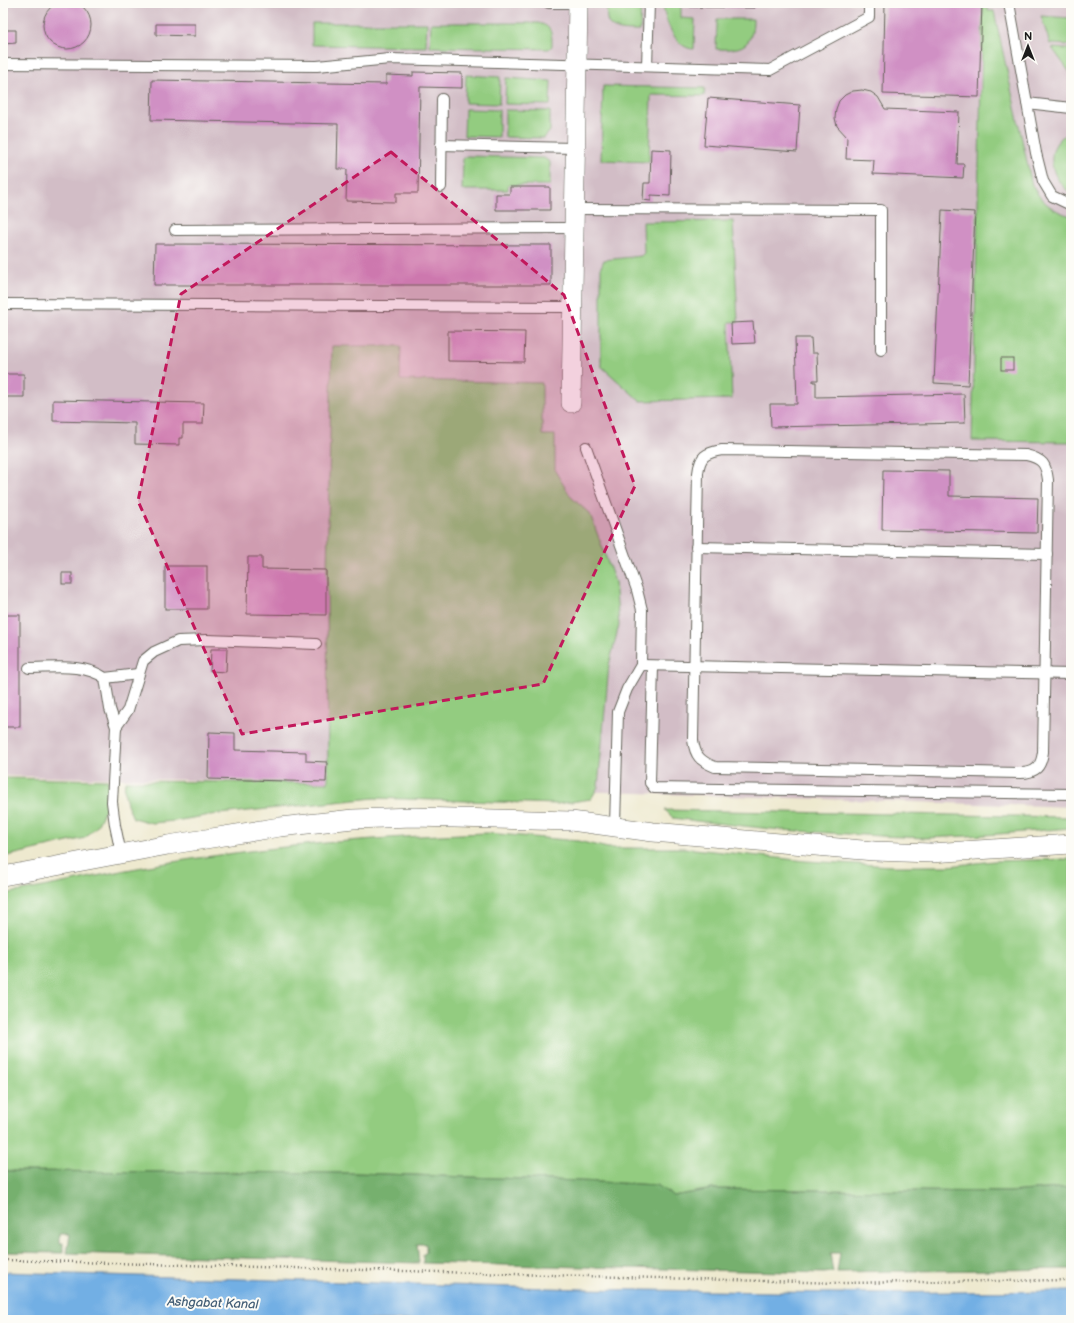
<svg xmlns="http://www.w3.org/2000/svg" width="1074" height="1323" font-family="'Balsamiq Sans',sans-serif">
  <style>
    .industrial { fill: #d2bdc6 }
    .green { fill: #93cc80; stroke: #58744e }
    .forest { fill: #76b06e; stroke: #496645 }
    .water { fill: #72afe4; stroke: #476680 }
    .building { fill: #d090c4 }
    .lines { fill: none; stroke-linecap: round; stroke-linejoin: round }
    .lane-casing { stroke: #66645b; stroke-width: 12 }
    .street-casing { stroke: #66645b; stroke-width: 20 }
    .path { stroke: #66645b; stroke-width: 2.5; stroke-dasharray: 1 3; stroke-linecap: butt }
    .lane { stroke: #fff; stroke-width: 10 }
    .street { stroke: #fff; stroke-width: 19 }
    .marked { fill: #c2185b; fill-opacity: 0.2; stroke: #c2185b; stroke-width: 3; stroke-dasharray: 8 5; stroke-linejoin: round }
    .labels { text-anchor: middle; stroke-width: 4; stroke-linejoin: round; paint-order: stroke }
    .water-label { font-size: 13px; font-style: italic; fill: #435e76; stroke: #fdfcf7 }
  </style>
  <rect width="100%" height="100%" fill="#fdfcf7"/>
  <filter id="ink" filterUnits="userSpaceOnUse"><feTurbulence type="fractalNoise" baseFrequency=".025" numOctaves="2"/><feDisplacementMap in="SourceGraphic" scale="8" xChannelSelector="R" yChannelSelector="G"/><feConvolveMatrix kernelMatrix="1 2 1 2 8 2 1 2 1" color-interpolation-filters="sRGB"/></filter>
  <filter id="wash" filterUnits="userSpaceOnUse"><feTurbulence type="fractalNoise" baseFrequency=".012" numOctaves="4" result="noise"/><feDisplacementMap in="SourceGraphic" scale="16" xChannelSelector="R" yChannelSelector="G"/><feGaussianBlur stdDeviation="0.9" result="paint"/><feColorMatrix in="noise" values="0 0 0 0 0 0 0 0 0 0 0 0 0 0 0 0 0 1.4 0 .05"/><feComposite in="paint" operator="in"/></filter>
  <g filter="url(#wash)">
    <rect width="100%" height="100%" fill="#eee9cf"/>
    <path class="industrial" d="M3,3H1071V807L326,783L3,776Z"/>
    <g class="green">
      <path d="M607,3H641L640,31C630,31 609,32 607,19C606,14 607,8 607,3Z"/>
      <path d="M663,3H681V18L695,19L694,49C675,49 664,19 663,3Z"/>
      <path d="M983,3H988V11H994L1032,185C1041,202 1053,211 1071,216V442L972,441Z"/>
      <path d="M1041,16L1071,18V45L1050,44Z"/>
      <path d="M717,19H753C753,48 741,50 716,49Z"/>
      <path d="M312,23H427L426,47L312,45Z"/>
      <path d="M431,23H538C552,26 552,33 552,46L549,49L430,47Z"/>
      <path d="M1052,48L1071,49V74Z"/>
      <path d="M466,75L500,77L499,104L465,103Z"/>
      <path d="M506,78L551,81L550,105L505,104Z"/>
      <path d="M603,86L705,88L704,96L651,95L649,162L601,160Z"/>
      <path d="M465,109L499,110V137L464,136Z"/>
      <path d="M505,110L550,111V131L544,138L505,137Z"/>
      <path d="M1071,132V193C1048,178 1043,143 1071,132Z"/>
      <path d="M466,156L544,158L550,162V185H508V190H462L463,159Z"/>
      <path d="M733,221L738,322H729L732,399L640,401L601,366V267L604,260L641,256L644,253L643,222Z"/>
      <path d="M332,346H401L400,380L542,383V435H555V471L571,497L590,514L615,582L619,625L609,665L598,787L591,799L557,804L374,798L210,815L175,821L152,823L133,818C127,805 123,796 125,781L328,783L327,570Z"/>
      <path d="M3,778L108,780V804L97,826L85,838L3,857Z"/>
      <path d="M665,810L1071,817V828L986,835L927,838L880,836L781,830L696,821L673,818Z"/>
      <path d="M487,833L578,841L608,848H685L806,861L892,866H949L994,861L1071,859V1187L1010,1192L713,1189L673,1196L657,1185L580,1181L356,1173L3,1171V894C50,887 96,875 143,867C256,847 372,837 487,833Z"/>
    </g>
    <path class="forest" d="M3,1171L356,1173L580,1181L657,1185L673,1196L712,1189L1010,1192L1071,1187V1269L837,1272L840,1253H830L833,1272L824,1273L423,1263V1254L426,1253V1244H417L419,1263L67,1253L70,1234H60V1243H63V1253L3,1252Z"/>
    <path class="water" d="M3,1272L584,1289L839,1293L1071,1291V1320H3Z"/>
    <g id="blocks">
      <g class="building">
        <circle cx="67" cy="25" r="24"/>
        <path d="M690,3H755V8L690,7Z"/>
        <path d="M885,3H982L979,97L883,94Z"/>
        <path d="M3,17H5V30H16V43L3,44Z"/>
        <path d="M156,24H195V36L156,35Z"/>
        <path d="M413,72L462,73V88L420,87L418,193H396V202L346,201L347,169H337L338,124L151,120L152,80L386,84V75L413,76Z"/>
        <path d="M862,90L871,92L878,97L885,109L959,112L957,164H964L963,178L873,174L874,160L846,159L847,137L837,126L835,118L836,109L839,101L845,95L853,91Z"/>
        <path d="M708,98L800,105L797,152L704,145Z"/>
        <path d="M651,149L671,150L670,196L651,195V201L643,200L644,183H650Z"/>
        <path d="M510,187H550V210H496V194H510Z"/>
        <path d="M942,210L975,212L968,385L934,383Z"/>
        <path d="M155,244L551,245V285H154Z"/>
        <path d="M753,322L755,343L732,344L731,323Z"/>
        <path d="M448,331L525,332L524,362L448,361Z"/>
        <path d="M795,338H811L812,353H817L818,380H813V382H816V397L964,394L965,423L771,427L770,404H797Z"/>
        <rect x="1001" y="358" width="12" height="12"/>
        <rect x="3" y="374" width="21" height="23"/>
        <path d="M53,400L204,403L203,424H183V438H179V445L135,444V423L53,421Z"/>
        <path d="M883,470L949,471V496L1038,498L1037,533L882,530Z"/>
        <path d="M248,557H262V569L326,570V615L247,614Z"/>
        <rect x="165" y="566" width="42" height="43"/>
        <rect x="62" y="573" width="10" height="11"/>
        <rect x="3" y="615" width="17" height="112"/>
        <path d="M211,649H227L226,672L210,671Z"/>
        <path d="M209,732L235,733V750L306,752V761L327,762L326,782L208,779Z"/>
      </g>
    </g>
  </g>
  <g filter="url(#ink)">
    <use href="#blocks" fill-opacity="0" stroke="#66645b" stroke-width="1"/>
    <g class="lines">
      <g class="lane-casing">
        <g id="lane">
          <path d="M549,3H578"/>
          <path d="M1009,3L1036,153L1043,181L1052,196L1071,205"/>
          <path d="M3,64L317,66L390,59L770,70L869,17V3"/>
          <path d="M647,66L649,3"/>
          <path d="M1027,103L1071,108"/>
          <path d="M441,145L575,148"/>
          <path d="M441,187L442,99"/>
          <path d="M575,209L881,210V350"/>
          <path d="M175,230L574,228"/>
          <path d="M3,304L573,307"/>
          <path d="M586,447L637,590L642,610L641,665L627,689L618,712L615,826"/>
          <path d="M722,450L1026,455C1043,459 1046,464 1048,480L1043,752C1041,767 1036,773 1020,773L715,767C700,761 695,756 693,740L698,473C700,456 705,453 722,450Z"/>
          <path d="M696,547L1047,554"/>
          <path d="M641,665L1071,674"/>
          <path d="M653,666L650,783L654,788L1071,794"/>
          <path d="M29,668C53,668 84,663 105,678L110,709L116,727L112,802L115,825L121,854"/>
          <path d="M105,678L138,674"/>
          <path d="M116,727L128,710L143,661L154,652L178,641L207,640L316,644"/>
        </g>
      </g>
      <g class="street-casing">
        <g id="street">
          <path d="M571,403L578,3"/>
          <path d="M3,876L168,845L280,827L353,819L414,817L571,821L653,832L874,851L931,853L1071,844"/>
        </g>
      </g>
      <path class="path" d="M3,1260L840,1283L1071,1280"/>
      <use href="#lane" class="lane"/>
      <use href="#street" class="street"/>
    </g>
  </g>
  <path class="marked" d="M391,152L564,295L635,486L543,684L242,734L138,501L181,294Z"/>
  <g class="labels">
    <g class="water-label">
      <text transform="translate(213 1302) rotate(2)" y="5">Ashgabat Kanal</text>
    </g>
  </g>
  <rect width="1074" height="1323" fill="none" stroke="#fdfcf7" stroke-width="16"/>
  <g transform="translate(1028 46)" stroke="#fdfcf7" stroke-width="3" paint-order="stroke">
  <path d="M0-3L7 15L0 10L-7 15Z" fill="#1c1c1c"/>
  <text y="-6" font-size="11" font-weight="bold" text-anchor="middle" fill="#1c1c1c">N</text>
  </g>
</svg>
